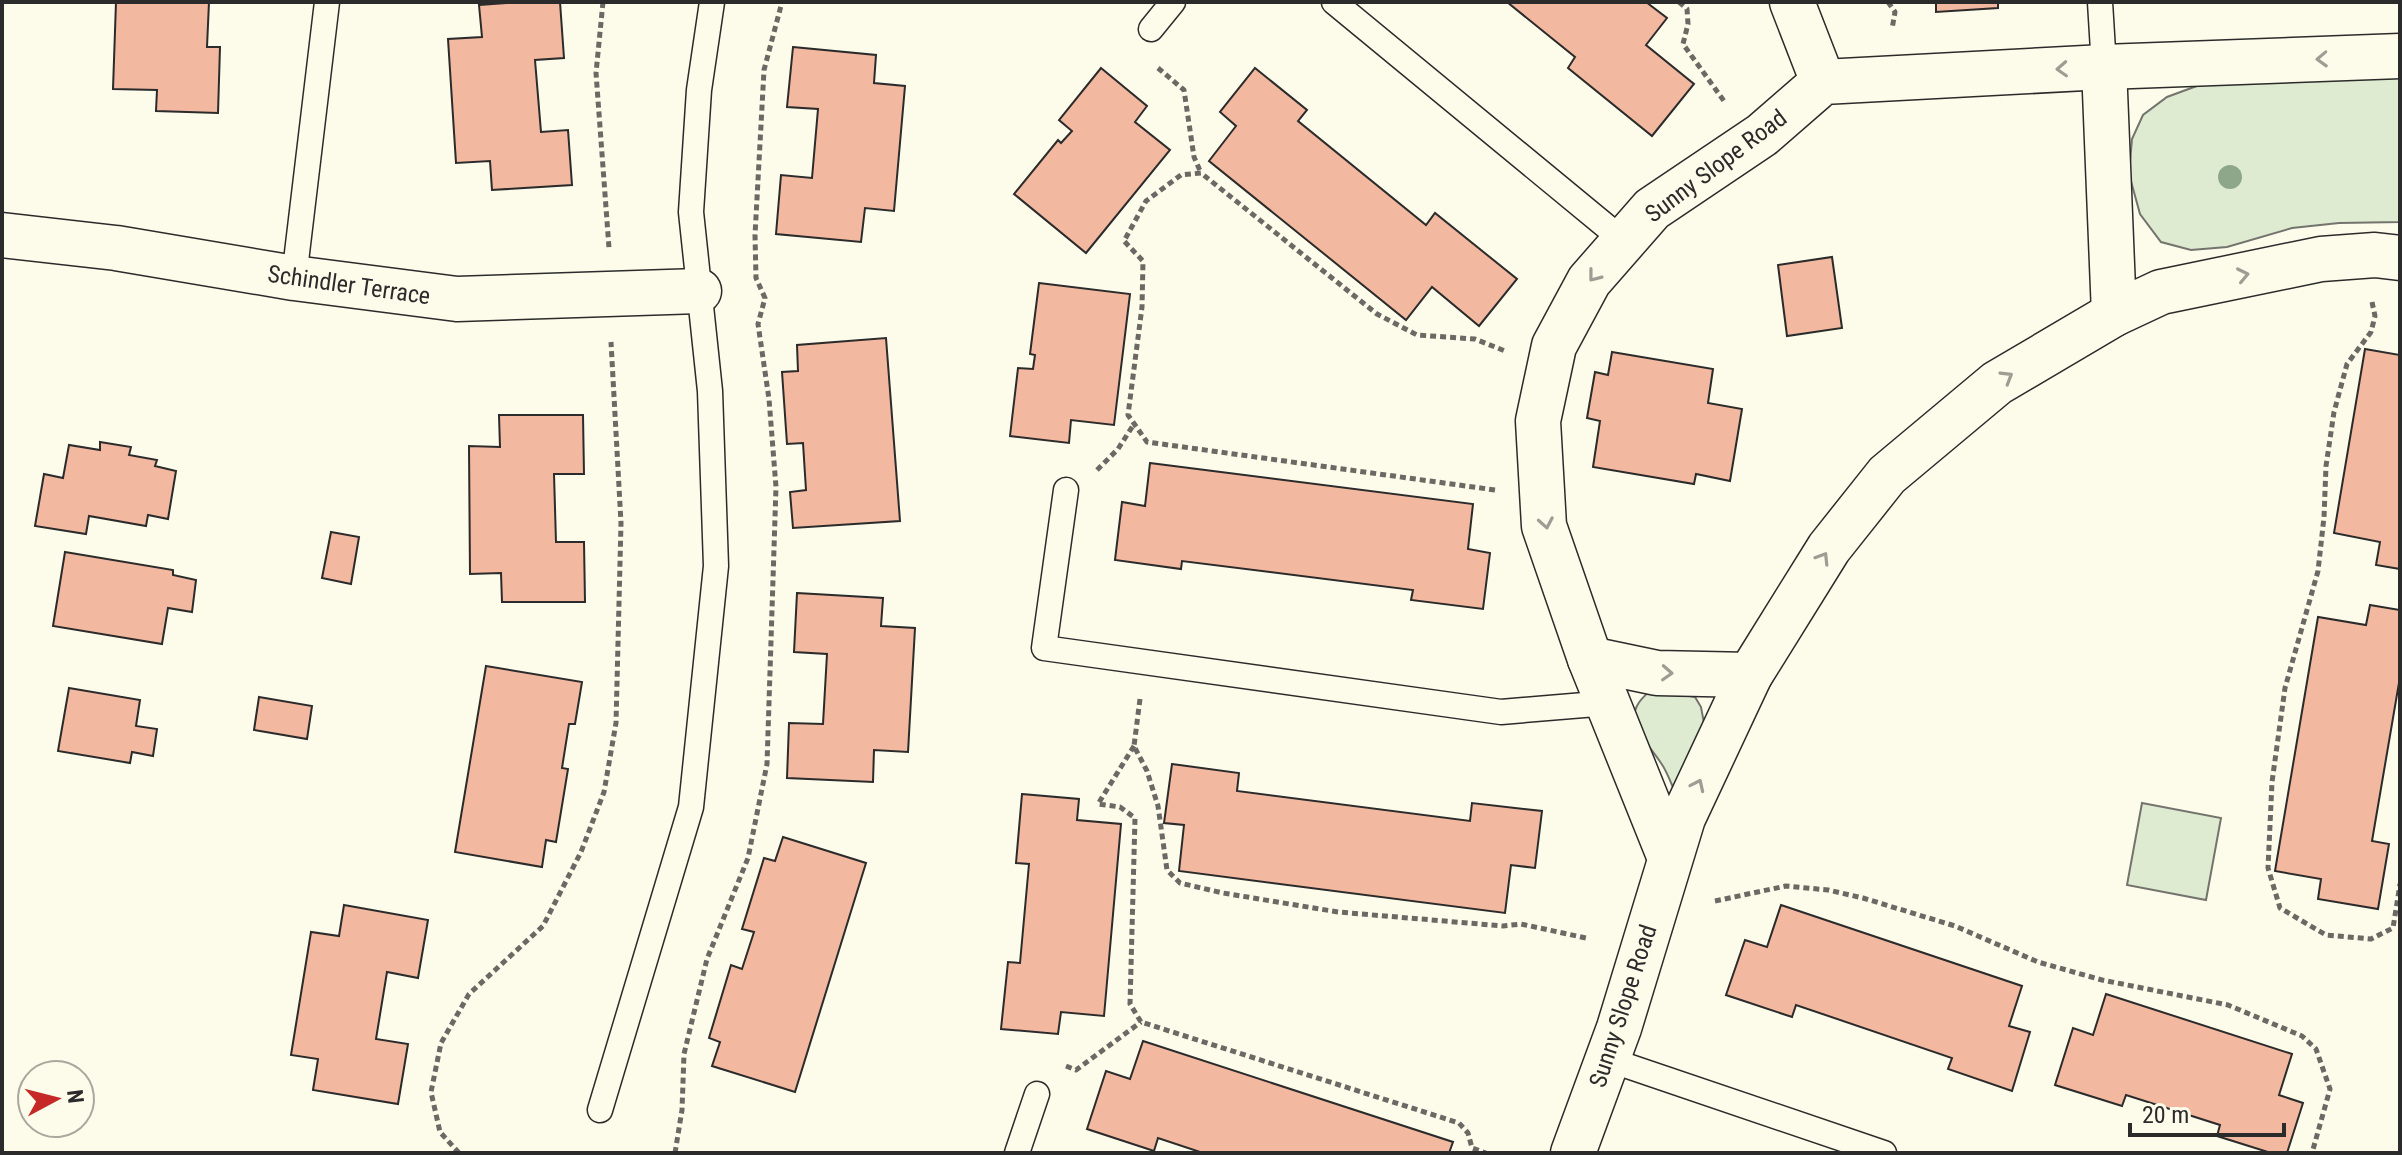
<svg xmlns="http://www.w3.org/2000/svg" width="2402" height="1155" font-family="'Roboto Condensed',sans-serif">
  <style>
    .green { fill: #deebd1; stroke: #74746e; stroke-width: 2 }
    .building { fill: #f2b8a0; stroke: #2b2b2b; stroke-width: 2 }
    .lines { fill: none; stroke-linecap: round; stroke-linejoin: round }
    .lane-casing { stroke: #2b2b2b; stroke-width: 27 }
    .street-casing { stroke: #2b2b2b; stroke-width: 47 }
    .path { stroke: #6a6964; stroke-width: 5; stroke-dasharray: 6 4; stroke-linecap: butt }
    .lane { stroke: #fdfbea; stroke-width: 24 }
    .street { stroke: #fdfbea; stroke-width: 44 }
    .tree { fill: #8ea78a }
    .oneway { stroke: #9e9d94 }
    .labels { text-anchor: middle; stroke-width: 6; stroke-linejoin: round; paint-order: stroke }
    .street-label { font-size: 24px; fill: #2b2b2b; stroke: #fdfbea }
  </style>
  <rect width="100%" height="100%" fill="#fdfbea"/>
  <g class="green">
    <path d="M2400,61V222L2339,223L2292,228L2227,247L2191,250L2161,242L2140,214L2129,174L2132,139L2143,115L2167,97L2213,80Z"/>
    <path d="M1653,689L1695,697L1701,707L1704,723L1677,797C1672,786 1668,773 1661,763C1644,737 1615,716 1653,689Z"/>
    <path d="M2142,803L2221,818L2206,900L2127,885Z"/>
  </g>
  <g class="building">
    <path d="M116,2H209L207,47H220L218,113L156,111L157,90L113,89Z"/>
    <path d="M520,2H560L564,58L535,60L541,132L568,130L572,185L492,190L490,161L456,163L448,39L482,37L479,5Z"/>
    <path d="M1507,2H1646L1667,18L1646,45L1694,84L1652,136L1568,68L1575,57Z"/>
    <path d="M1936,2H1998V8L1936,12Z"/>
    <path d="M793,47L876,55L874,83L905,86L894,211L865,208L861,242L776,234L781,175L812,178L818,109L787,107Z"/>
    <path d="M1101,68L1147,106L1135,122L1170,150L1086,253L1014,194L1058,140L1061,143L1072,131L1059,120Z"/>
    <path d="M1255,68L1307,110L1298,121L1426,225L1435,213L1517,279L1479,326L1432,287L1406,320L1209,161L1236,126L1220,112Z"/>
    <path d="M1832,257L1842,328L1787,336L1778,265Z"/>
    <path d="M1039,283L1130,294L1114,425L1071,420L1069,443L1010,436L1018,368L1033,369L1035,355L1030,354Z"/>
    <path d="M886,338L900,521L793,528L790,492L806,490L803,443L787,444L782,372L798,371L797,345Z"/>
    <path d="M2365,349L2400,355V569L2376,565L2380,542L2334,533Z"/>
    <path d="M1612,352L1713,369L1708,403L1742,409L1730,481L1696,474L1694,484L1593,467L1600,421L1587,418L1595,372L1608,375Z"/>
    <path d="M499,415H583L584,474H554L556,542H584L585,602H502L501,573L470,574L469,446L500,447Z"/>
    <path d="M100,442L131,447L129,455L157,460L155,466L176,471L168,519L148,515L146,526L89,516L86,534L35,526L44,474L63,478L69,445L100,450Z"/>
    <path d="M1150,463L1473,504L1468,549L1490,553L1483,609L1411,600L1413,590L1182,561L1181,569L1115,560L1122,502L1145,506Z"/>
    <path d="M331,532L359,537L351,584L322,578Z"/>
    <path d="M65,552L173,570V575L196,580L192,612L168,608L162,644L53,626Z"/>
    <path d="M797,593L883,598L881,626L915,628L908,752L874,750L873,782L787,778L789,723L823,724L827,654L794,652Z"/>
    <path d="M2370,605L2400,610V677L2372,841L2389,844L2378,909L2318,899L2321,879L2275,871L2318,617L2366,625Z"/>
    <path d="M486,666L582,682L575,724H569L562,768L568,769L556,842L546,840L542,867L455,852Z"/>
    <path d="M69,688L140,700L136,726L157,729L153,756L132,752L130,763L58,751Z"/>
    <path d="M259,697L312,706L307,739L254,730Z"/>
    <path d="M1172,764L1239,773L1237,791L1470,821L1472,803L1542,811L1535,868L1511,865L1505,913L1179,871L1184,825L1164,823Z"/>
    <path d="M1022,794L1079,799L1077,820L1121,824L1104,1016L1061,1012L1058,1034L1001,1029L1008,962L1020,963L1029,864L1016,863Z"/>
    <path d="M783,837L866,863L795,1092L712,1066L720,1042L709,1038L731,965L742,969L754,932L742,929L764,858L775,861Z"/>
    <path d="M344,905L428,920L418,978L387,972L376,1039L408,1044L398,1104L313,1090L318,1059L291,1055L311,932L339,936Z"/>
    <path d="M1781,905L2022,986L2009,1026L2030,1032L2012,1091L1948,1069L1952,1058L1796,1005L1792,1017L1726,995L1745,940L1767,947Z"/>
    <path d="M2106,994L2292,1054L2279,1095L2303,1103L2287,1153H2271L2217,1136L2220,1125L2126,1095L2122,1106L2055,1085L2073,1028L2093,1035Z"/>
    <path d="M1143,1041L1453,1142L1449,1153H1203L1158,1138L1154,1151L1087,1129L1106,1071L1130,1079Z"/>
  </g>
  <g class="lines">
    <g class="lane-casing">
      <g id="lane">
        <path d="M1334,2L1624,241"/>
        <path d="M2100,2L2104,67"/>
        <path d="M1151,29L1173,2"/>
        <path d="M294,278L327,2"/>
        <path d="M1066,490L1044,648L1501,712L1608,703"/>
        <path d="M1607,1059L1884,1153"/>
        <path d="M600,1110L691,807L716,566L710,391L691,212L699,90L712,2"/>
        <path d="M1017,1153L1037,1094"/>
      </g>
    </g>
    <g class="street-casing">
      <g id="street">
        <path d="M1792,2L1823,82"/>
        <path d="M2104,67L2114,314"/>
        <path d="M2,235L116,248L294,278L457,299L699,291"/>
        <path d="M1590,659L1657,673L1750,675"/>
        <path d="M1670,858L1590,659L1544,526L1538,421L1554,346L1589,281L1652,209L1762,135L1823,82L2104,67L2400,56"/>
        <path d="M1573,1153L1619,1028L1683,818L1750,675L1829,548L1887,475L1997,383L2114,314L2161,292L2321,259L2375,255L2400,258"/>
      </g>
    </g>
    <g class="path">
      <path d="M603,2L596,73L609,248"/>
      <path d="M1679,2L1687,9L1688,24L1683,44L1724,101"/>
      <path d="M1888,2L1895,12L1892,29"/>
      <path d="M1158,68L1184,90L1194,157L1201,173"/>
      <path d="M2372,302L2375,316L2371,332L2347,364L2334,412L2326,466L2324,517L2318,571L2285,688L2272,782L2268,868L2280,908L2326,935L2371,939L2393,928L2400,884"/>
      <path d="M1097,470L1118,449L1134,424"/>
      <path d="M1495,490L1147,442L1128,415L1142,307L1143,261L1124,241L1146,201L1181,175L1201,173L1377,314L1417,335L1475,339L1505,351"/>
      <path d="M1140,699L1134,746L1147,771L1158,806L1167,870L1180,883L1223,893L1338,912L1503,926L1521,924L1586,938"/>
      <path d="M1134,746L1098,804L1120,807L1135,818L1130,1004L1141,1022L1459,1123L1468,1133L1472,1148L1486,1153"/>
      <path d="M1715,901L1786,886L1828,890L1863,898L1955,926L2038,962L2102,980L2228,1005L2302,1036L2316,1049L2330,1089L2312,1153"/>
      <path d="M1066,1066L1076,1070L1141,1022"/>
      <path d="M459,1153L440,1132L431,1092L441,1043L469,994L543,926L581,852L604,792L616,723L621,523L611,342"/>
      <path d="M675,1153L682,1110L684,1054L707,959L748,858L767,764L776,487L769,399L758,324L765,298L756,278L755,235L764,70L782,2"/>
    </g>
    <use href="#lane" class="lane"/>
    <use href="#street" class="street"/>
  </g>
  <circle class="tree" cx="2230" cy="177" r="12"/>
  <defs><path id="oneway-chevron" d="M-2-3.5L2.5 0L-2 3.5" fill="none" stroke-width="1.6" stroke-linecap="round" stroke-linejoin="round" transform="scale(2)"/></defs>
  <g class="oneway">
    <use href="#oneway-chevron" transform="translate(2322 59) rotate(178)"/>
    <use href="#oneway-chevron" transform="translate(2062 69) rotate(177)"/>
    <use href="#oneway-chevron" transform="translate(2243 275) rotate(-12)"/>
    <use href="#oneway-chevron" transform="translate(1594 276) rotate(128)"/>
    <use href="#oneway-chevron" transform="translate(2007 377) rotate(-31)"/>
    <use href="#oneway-chevron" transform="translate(1546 523) rotate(80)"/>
    <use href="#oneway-chevron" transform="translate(1823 558) rotate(-58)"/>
    <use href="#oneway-chevron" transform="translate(1667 673) rotate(3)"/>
    <use href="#oneway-chevron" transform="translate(1698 785) rotate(-65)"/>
  </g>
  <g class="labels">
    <g class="street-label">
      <text transform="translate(1716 166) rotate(-37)" y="8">Sunny Slope Road</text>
      <text transform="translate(349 285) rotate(8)" y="8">Schindler Terrace</text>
      <text transform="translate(1623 1006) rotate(-72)" y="8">Sunny Slope Road</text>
    </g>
  </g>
  <rect width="2402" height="1155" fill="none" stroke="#2b2b2b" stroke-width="8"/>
  <g transform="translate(56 1099) rotate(83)"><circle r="38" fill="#fdfbea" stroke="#a9a89e" stroke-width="2"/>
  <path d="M0-6L14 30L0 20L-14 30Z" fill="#c62828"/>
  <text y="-12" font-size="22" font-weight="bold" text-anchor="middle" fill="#2b2b2b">N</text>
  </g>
  <path d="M2130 1123v12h154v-12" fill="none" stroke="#2b2b2b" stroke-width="4"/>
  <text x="2142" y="1123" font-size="24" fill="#2b2b2b" stroke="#fdfbea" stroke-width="6" paint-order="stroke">20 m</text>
</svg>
